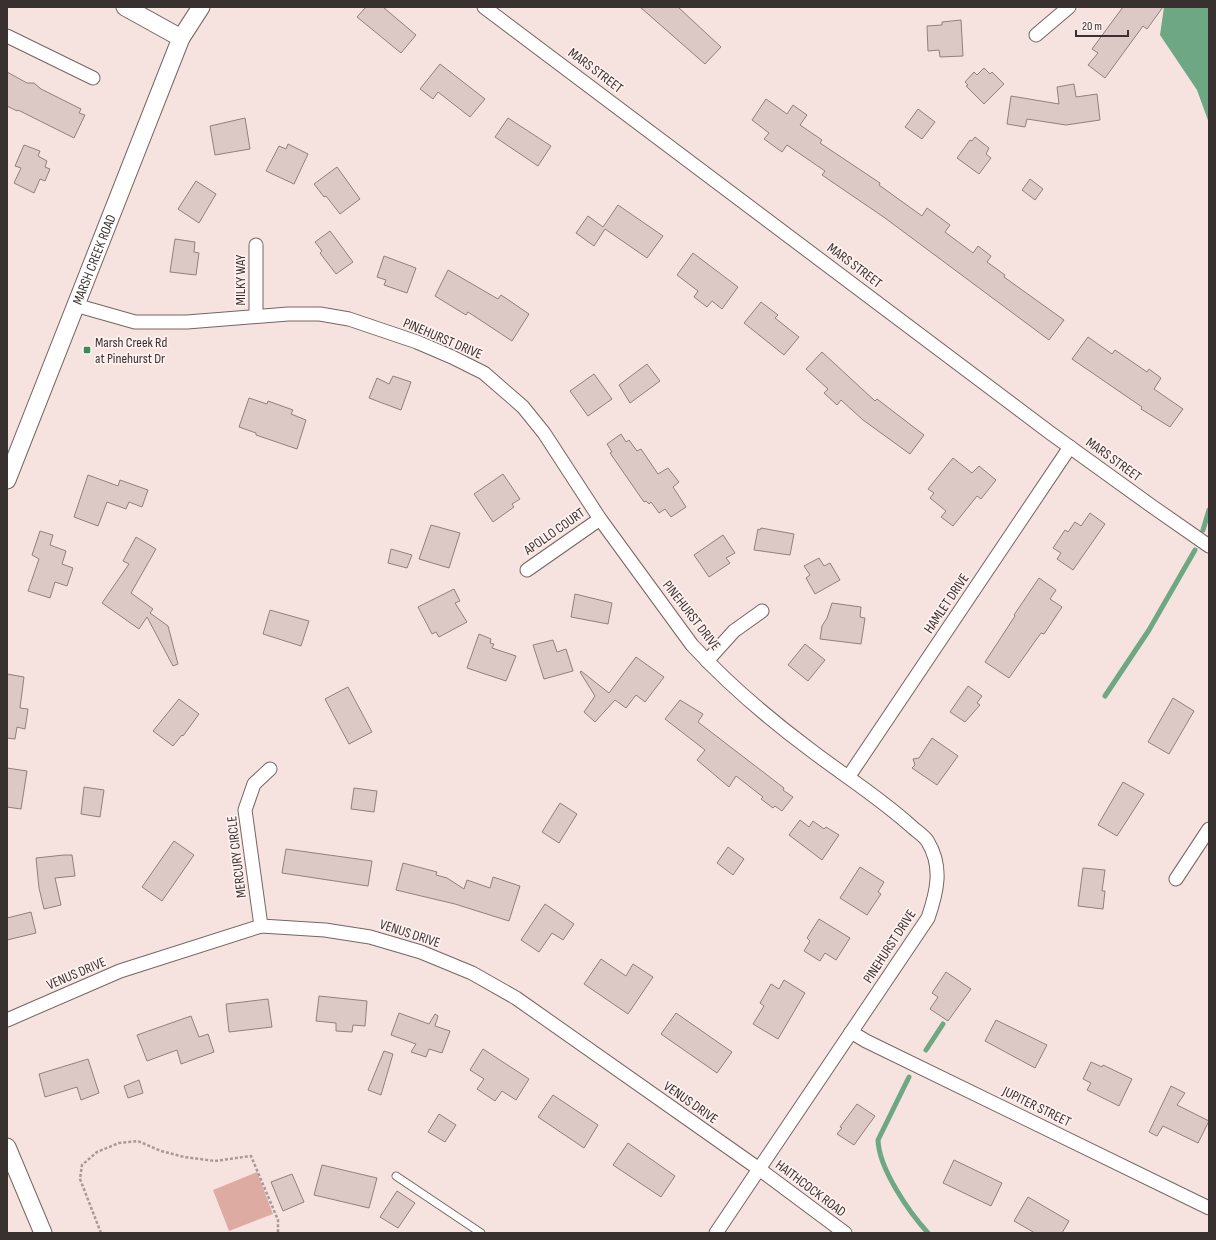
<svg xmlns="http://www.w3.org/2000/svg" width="1216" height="1240" font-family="'Sofia Sans Condensed',sans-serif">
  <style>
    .green { fill: #deaba3 }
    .water { fill: #6ea784 }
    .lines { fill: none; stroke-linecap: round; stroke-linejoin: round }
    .stream { stroke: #6ea784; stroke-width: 5 }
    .building { fill: #dcc9c5; stroke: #92807d }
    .service-casing { stroke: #766562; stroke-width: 9 }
    .minor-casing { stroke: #766562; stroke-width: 15 }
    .tertiary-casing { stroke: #766562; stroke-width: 19 }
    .path { stroke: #a99a98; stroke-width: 2.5; stroke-dasharray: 3 2; stroke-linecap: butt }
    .service { stroke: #fff; stroke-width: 7 }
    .minor { stroke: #fff; stroke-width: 13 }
    .tertiary { stroke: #fff; stroke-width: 17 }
    .poi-dot { fill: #378b5d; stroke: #fef1ef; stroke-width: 1.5 }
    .labels { text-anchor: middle; stroke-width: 3.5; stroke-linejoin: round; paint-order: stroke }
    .street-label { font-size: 14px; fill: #393130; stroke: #fef1ef }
    .poi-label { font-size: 14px; fill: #393130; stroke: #fef1ef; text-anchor: start }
  </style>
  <rect width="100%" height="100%" fill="#f6e2df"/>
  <path class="green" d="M257,1172L273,1214L229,1231L213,1190Z"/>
  <path class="water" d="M1164,7H1209V123L1197,90L1160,35Z"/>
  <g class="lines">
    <g class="stream">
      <path d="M1203,530L1209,510"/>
      <path d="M1105,696L1149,630L1195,550"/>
      <path d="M926,1050L943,1024"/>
      <path d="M909,1077L878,1140C879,1169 909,1212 928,1233"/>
    </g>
  </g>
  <g class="building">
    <path d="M366,7H383L416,35L401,53L357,17Z"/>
    <path d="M640,7H678L721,47L705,64Z"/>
    <path d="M1123,7H1163L1147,29L1143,26L1105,78L1088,65L1098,53L1092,49Z"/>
    <path d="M961,20L963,56L940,57L939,50L928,51L927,26L942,25V22Z"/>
    <path d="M440,64L485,99L470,117L438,92L433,99L420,89Z"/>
    <path d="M984,68L990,74L992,72L1004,84L984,104L966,86L968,85L965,82L974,72L977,75Z"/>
    <path d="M7,72L27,83H34L41,89L81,109L79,113L85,115L74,138L18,110L17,111L7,106Z"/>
    <path d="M1074,84L1076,97L1097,94L1100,120L1066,125L1027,119L1025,127L1007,124L1011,96L1059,104L1057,87Z"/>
    <path d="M766,99L787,114L793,105L807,115L800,125L822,140L820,143L880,183L879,185L922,216L927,208L950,225L945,232L973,253L978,246L991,256L987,262L1005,275L1004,277L1064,320L1049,340L885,218L822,175L825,171L787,145L782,152L764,139L769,133L752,120Z"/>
    <path d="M918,109L935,122L922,139L905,127Z"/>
    <path d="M245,118L250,149L215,155L210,126Z"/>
    <path d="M508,118L551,146L538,166L495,137Z"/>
    <path d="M975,137L989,148L986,154L991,158L979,174L957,158L970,140L972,141Z"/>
    <path d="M288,144L308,154L294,184L266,171L279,146L286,149Z"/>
    <path d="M24,145L40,151L38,156L47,161L45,167L50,169L45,181L40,179L34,193L14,183L21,168L15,166Z"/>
    <path d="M337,167L360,199L340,214L326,196L324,197L314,184Z"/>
    <path d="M1030,179L1043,189L1035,200L1022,190Z"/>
    <path d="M196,181L216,194L199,223L178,209Z"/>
    <path d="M618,205L663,236L647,258L605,229L594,246L576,233L588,216L603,227Z"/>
    <path d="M330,231L353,262L336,274L320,253L322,251L315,242Z"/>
    <path d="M175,239L195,242L194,252L199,253L196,275L170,272Z"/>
    <path d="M693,253L738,287L722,309L712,301L707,307L694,297L698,291L677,275Z"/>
    <path d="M384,256L416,268L407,293L384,285L386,280L377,277Z"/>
    <path d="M448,270L498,299L501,295L529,314L512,341L468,312L466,315L435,296Z"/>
    <path d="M761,302L778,315L775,318L799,337L784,355L744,323Z"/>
    <path d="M1088,337L1112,354L1115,350L1147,372L1149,369L1161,378L1154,389L1183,409L1170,427L1141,409L1142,407L1072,359Z"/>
    <path d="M822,352L875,401L877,399L924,435L910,454L863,420L841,400L837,405L824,393L828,389L806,369Z"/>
    <path d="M647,364L660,381L630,403L619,385Z"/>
    <path d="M594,374L612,399L588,416L570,391Z"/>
    <path d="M393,376L411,382L401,410L369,398L377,378L389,384Z"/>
    <path d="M249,398L267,404L268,401L293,410L291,414L306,420L297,449L256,435V433L239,427Z"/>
    <path d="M621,434L626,442L629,440L637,451L641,449L658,474L668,468L679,482L673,487L686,507L671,517L665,509L659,513L651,502L649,504L646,501L644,502L610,453L612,452L607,444Z"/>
    <path d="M953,458L972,473L979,466L996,480L981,499L977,496L953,526L941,517L946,511L930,498L934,493L928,489Z"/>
    <path d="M503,474L520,499L512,504L514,507L493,522L474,494Z"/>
    <path d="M88,475L118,486L120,480L148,490L142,507L129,502L126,509L107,502L98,526L74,517Z"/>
    <path d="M1090,513L1105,524L1073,570L1057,559L1061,553L1053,548L1065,530L1068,532L1075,522L1081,526Z"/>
    <path d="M431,525L460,533L449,568L419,559Z"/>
    <path d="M761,528L794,534L790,555L754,550L758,529L760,530Z"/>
    <path d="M40,531L53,535L50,545L66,551L62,564L73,568L67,586L55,582L50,598L28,591L39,559L32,555Z"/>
    <path d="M723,535L735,553L726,558L730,563L709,577L694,555Z"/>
    <path d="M136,537L156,549L131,593L153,609L150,613L168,626L178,664L173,666L147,617L139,629L102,603L129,564L123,561Z"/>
    <path d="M391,549L412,555L407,568L388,563Z"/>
    <path d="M819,558L824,566L830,563L840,580L815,594L806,578L810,575L804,566Z"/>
    <path d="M1039,578L1056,590L1050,599L1062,607L1044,634L1041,633L1009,678L985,662L1015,616L1014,615Z"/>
    <path d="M454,589L460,601L455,603L467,622L439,637L436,632L432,634L418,607Z"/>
    <path d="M575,594L612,603L608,624L571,617Z"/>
    <path d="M832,603L861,607L860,617L865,618L861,644L820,639L822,626L827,618Z"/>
    <path d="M270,610L309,621L301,646L263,634Z"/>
    <path d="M479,634L491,639L490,643L494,644L492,648L516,656L506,681L467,668Z"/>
    <path d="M553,640L557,652L566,649L573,671L544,679L533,645Z"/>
    <path d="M805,644L825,660L808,681L788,665Z"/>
    <path d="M636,657L664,677L645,702L636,695L626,708L615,700L595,722L584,712L595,696L580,672L581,671L609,693Z"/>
    <path d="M7,674L24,677L20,708L28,709L25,729L17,727L15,739L7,738Z"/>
    <path d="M968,686L982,696L977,703L980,705L965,722L950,712Z"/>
    <path d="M348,687L372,732L349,744L325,699Z"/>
    <path d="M1173,698L1194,711L1169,754L1148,742Z"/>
    <path d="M179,699L199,714L183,736L182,735L173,746L153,731Z"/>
    <path d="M680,700L703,714L698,722L784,788L783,790L793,797L782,811L775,806L773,808L761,799L763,797L736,776L729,787L697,760L705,750L665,719Z"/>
    <path d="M932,738L958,756L937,785L912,768L915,765L913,759L919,758Z"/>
    <path d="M7,768L27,771L21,809L7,807Z"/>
    <path d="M1123,782L1144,794L1117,836L1098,825Z"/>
    <path d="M84,787L104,790L100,817L81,814Z"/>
    <path d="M354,788L377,791L374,812L351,809Z"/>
    <path d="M560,803L577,814L559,843L542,832Z"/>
    <path d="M800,820L809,827L813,821L824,829L826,827L839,835L822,860L789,835Z"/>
    <path d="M174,841L194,855L162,901L142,887Z"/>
    <path d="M728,847L744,859L733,875L717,863Z"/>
    <path d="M286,849L372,861L368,886L282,873Z"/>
    <path d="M64,855H72L75,876L55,878L61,905L44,909L39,888L36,858Z"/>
    <path d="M403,863L437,872L436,875L447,878L464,889L467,880L490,888L493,877L520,886L509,921L455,904L396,890Z"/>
    <path d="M860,867L884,882L878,892L881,894L867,915L840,898Z"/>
    <path d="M1083,868L1105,870L1102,891H1105L1103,909L1078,906Z"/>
    <path d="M545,904L574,924L563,940L552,933L539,952L521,940Z"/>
    <path d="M31,912L36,933L7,940V918Z"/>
    <path d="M819,919L850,938L836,960L825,953L820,961L804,951L810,941L807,938Z"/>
    <path d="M601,959L626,976L633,964L653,977L628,1014L584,984Z"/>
    <path d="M946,972L971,989L948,1021L930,1009L938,997L932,993Z"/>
    <path d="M784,980L805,993L778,1039L753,1024L764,1006L760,1003L771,984L779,989Z"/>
    <path d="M319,996L367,1001L365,1026L353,1025L352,1032L336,1031V1023L316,1021Z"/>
    <path d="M268,999L272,1027L229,1032L226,1004Z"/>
    <path d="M399,1013L429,1024L435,1014L438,1016L435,1026L450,1031L442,1053L429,1049L426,1057L411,1052L416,1044L391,1035Z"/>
    <path d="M676,1013L732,1052L717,1073L661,1034Z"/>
    <path d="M191,1016L199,1037L208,1034L214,1052L181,1064L177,1050L147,1061L137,1035Z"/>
    <path d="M996,1020L1047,1045L1035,1068L985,1041Z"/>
    <path d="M483,1049L529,1079L516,1100L502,1091L495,1101L477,1089L484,1079L470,1070Z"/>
    <path d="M384,1051L393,1054L381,1095L368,1090Z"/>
    <path d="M88,1059L99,1093L81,1100L77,1087L45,1097L39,1074Z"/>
    <path d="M1091,1062L1102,1067L1103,1065L1132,1079L1119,1106L1087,1090L1091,1083L1083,1079Z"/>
    <path d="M139,1080L143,1093L128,1098L124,1086Z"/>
    <path d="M1171,1086L1185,1093L1177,1105L1209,1121L1198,1143L1163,1126L1157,1136L1149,1132Z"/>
    <path d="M553,1095L598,1125L584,1148L538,1117Z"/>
    <path d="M857,1104L875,1116L854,1145L837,1134L842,1128L840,1127Z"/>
    <path d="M439,1114L456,1125L445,1142L428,1132Z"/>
    <path d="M628,1143L675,1176L661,1197L613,1165Z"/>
    <path d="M954,1160L1002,1183L991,1206L943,1183Z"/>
    <path d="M322,1165L377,1178L369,1208L314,1195Z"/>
    <path d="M292,1174L304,1202L283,1211L271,1182Z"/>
    <path d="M397,1191L415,1203L398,1228L380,1217Z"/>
    <path d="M1028,1197L1069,1221L1062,1233H1035L1014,1221Z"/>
  </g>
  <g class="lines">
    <g class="service-casing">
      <path id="service" d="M396,1176L481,1233"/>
    </g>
    <g class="minor-casing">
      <g id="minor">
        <path d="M484,7L1049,432L1153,507L1209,546"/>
        <path d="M1036,35L1069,7"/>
        <path d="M7,36L93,78"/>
        <path d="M256,245V316"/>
        <path d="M75,305L135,322H187L288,314H320L349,319L417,342L452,357L484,373L523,407L544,433L600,519L692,645C728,684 769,719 812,751C845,776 880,798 911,826C916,831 925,836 928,842C943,867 937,892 928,918L716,1233"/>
        <path d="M527,570L600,519"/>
        <path d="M707,661L734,631L762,611"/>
        <path d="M849,776L1070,447"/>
        <path d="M1176,879L1209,829"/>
        <path d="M261,926L245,810L254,784L270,769"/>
        <path d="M7,1020L120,971L261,926L325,930L370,937L421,952L472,973L516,998L759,1169L845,1233"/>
        <path d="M851,1032L866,1041L1209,1208"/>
      </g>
    </g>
    <g class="tertiary-casing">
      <g id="tertiary">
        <path d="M125,7L181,38"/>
        <path id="s1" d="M7,480L181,38L201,7"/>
        <path d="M7,1147L43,1233"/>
      </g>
    </g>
    <path class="path" d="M101,1233L80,1179L82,1165L97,1152L119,1143L138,1141L161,1151L184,1157L215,1161L251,1156L278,1220V1233"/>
    <use href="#service" class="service"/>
    <use href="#minor" class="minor"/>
    <use href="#tertiary" class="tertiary"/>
  </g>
  <rect class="poi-dot" x="83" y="346" width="8" height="8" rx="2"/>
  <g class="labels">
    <g class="street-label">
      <text transform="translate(596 70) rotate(37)" y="5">MARS STREET</text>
      <text dy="5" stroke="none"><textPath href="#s1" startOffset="237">MARSH CREEK ROAD</textPath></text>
      <text transform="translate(855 265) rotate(37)" y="5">MARS STREET</text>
      <text transform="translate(240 280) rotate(-90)" y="5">MILKY WAY</text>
      <text transform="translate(443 338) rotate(23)" y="5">PINEHURST DRIVE</text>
      <text transform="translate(1114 459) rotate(36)" y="5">MARS STREET</text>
      <text transform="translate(554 531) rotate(-35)" y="5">APOLLO COURT</text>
      <text transform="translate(946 603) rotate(-56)" y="5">HAMLET DRIVE</text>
      <text transform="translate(692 615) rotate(52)" y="5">PINEHURST DRIVE</text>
      <text transform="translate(236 857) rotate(-97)" y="5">MERCURY CIRCLE</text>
      <text transform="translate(410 933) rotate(18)" y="5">VENUS DRIVE</text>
      <text transform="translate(889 946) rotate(-57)" y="5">PINEHURST DRIVE</text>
      <text transform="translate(76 973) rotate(-23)" y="5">VENUS DRIVE</text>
      <text transform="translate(691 1102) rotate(35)" y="5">VENUS DRIVE</text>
      <text transform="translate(1037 1106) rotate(26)" y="5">JUPITER STREET</text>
      <text transform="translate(811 1188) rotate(37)" y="5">HAITHCOCK ROAD</text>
    </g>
    <g class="poi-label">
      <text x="95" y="347">Marsh Creek Rd<tspan x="95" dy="16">at Pinehurst Dr</tspan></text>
    </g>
  </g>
  <rect width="1216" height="1240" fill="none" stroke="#393130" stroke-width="16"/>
  <path d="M1076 30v6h52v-6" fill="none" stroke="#393130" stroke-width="2"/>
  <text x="1082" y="30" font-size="12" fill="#393130" stroke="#fef1ef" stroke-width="3" paint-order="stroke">20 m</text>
</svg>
